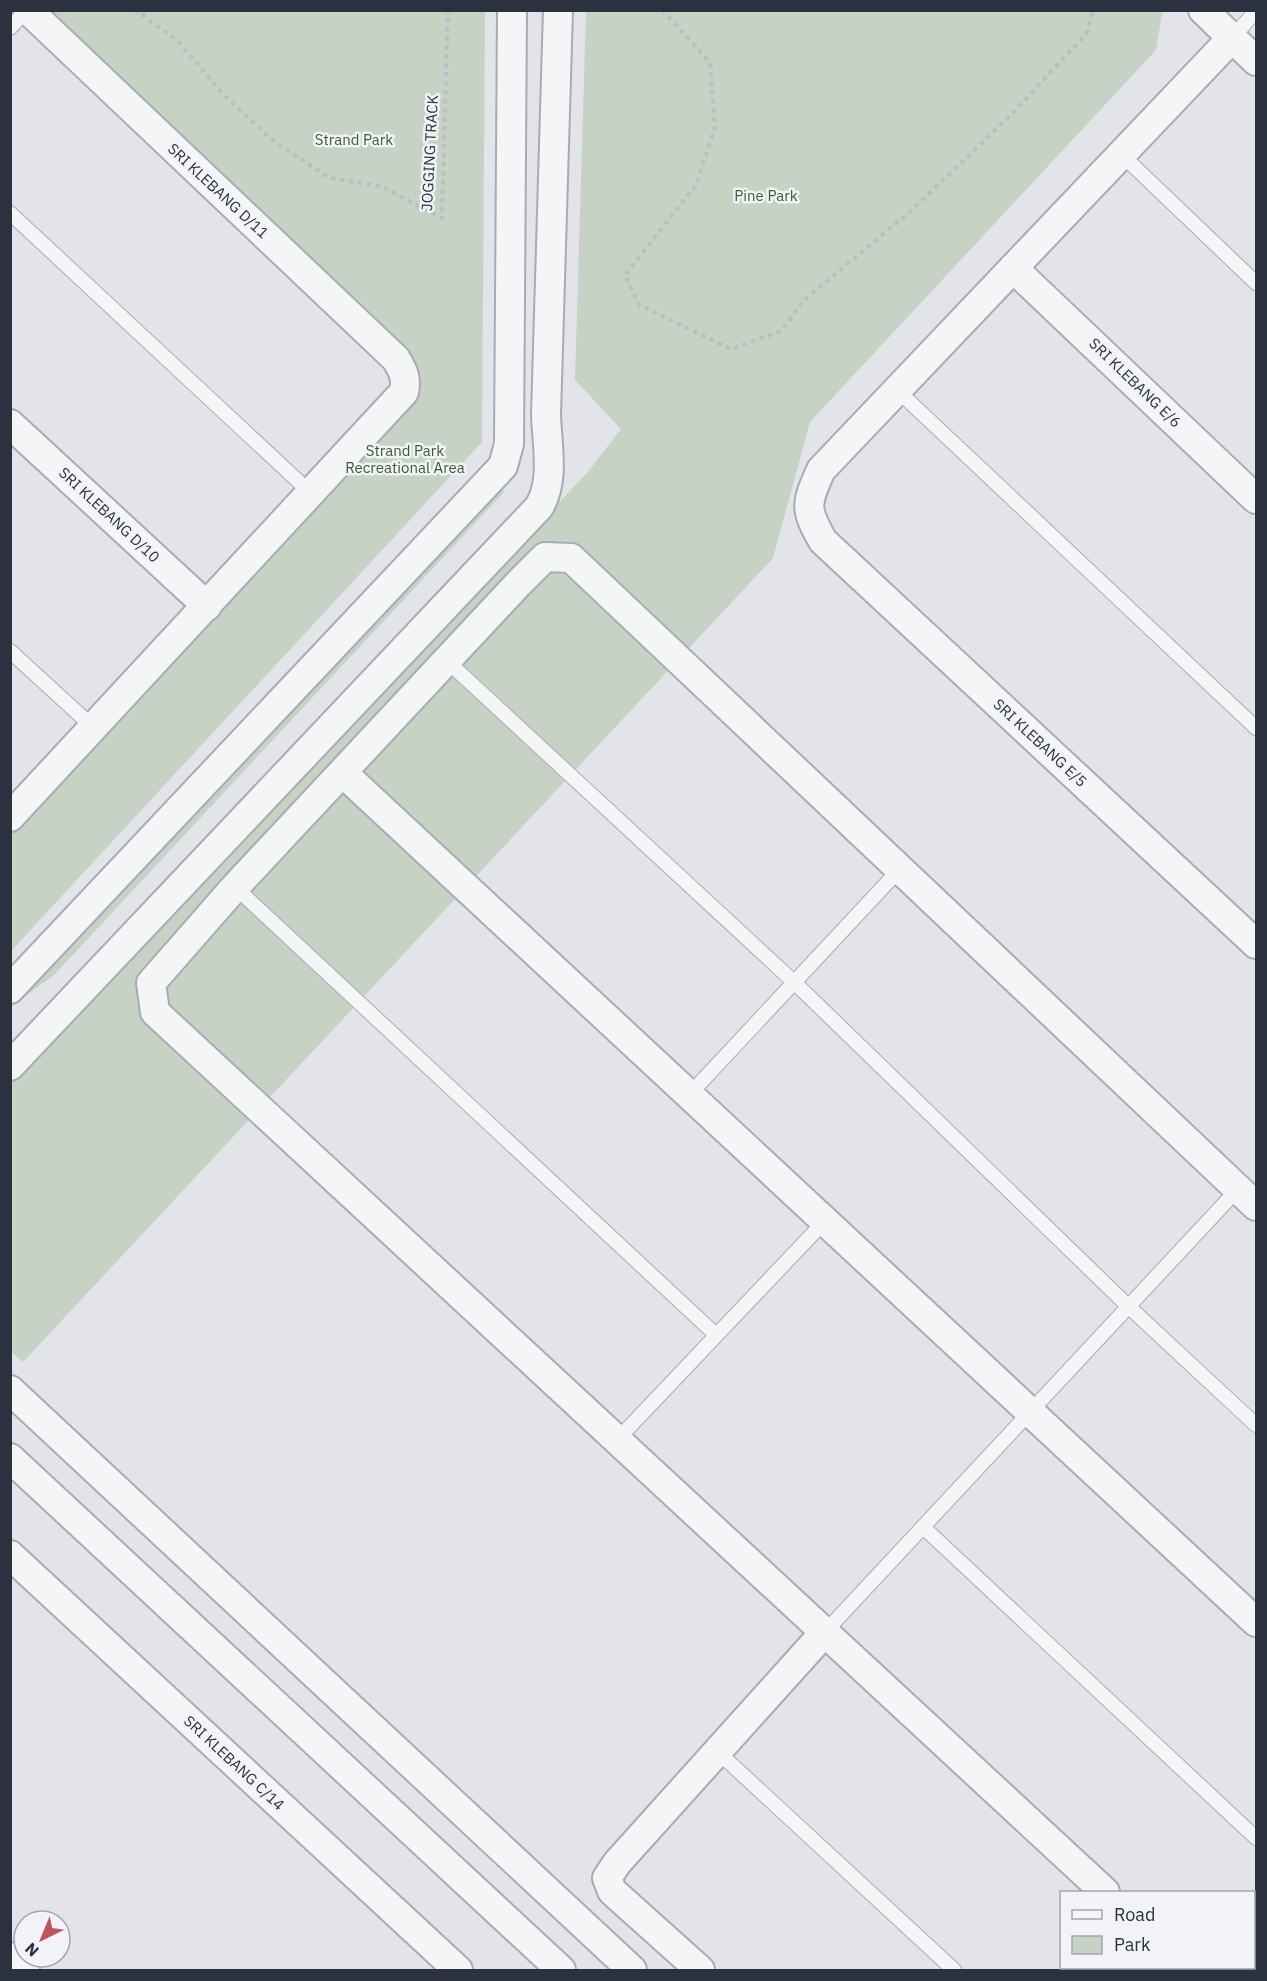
<svg xmlns="http://www.w3.org/2000/svg" width="1267" height="1981" font-family="'IBM Plex Sans',sans-serif">
  <style>
    .green { fill: #c6d2c4 }
    .lines { fill: none; stroke-linecap: round; stroke-linejoin: round }
    .service-casing { stroke: #a8abb3; stroke-width: 16 }
    .minor-casing { stroke: #a8abb3; stroke-width: 32 }
    .path { stroke: #bcbec3; stroke-width: 4; stroke-dasharray: 4.5 4.5; stroke-linecap: butt }
    .service { stroke: #f4f5f7; stroke-width: 14 }
    .minor { stroke: #f4f5f7; stroke-width: 28 }
    .labels { text-anchor: middle; stroke-width: 5; stroke-linejoin: round; paint-order: stroke }
    .park-label { font-size: 15px; fill: #3e593a; stroke: #f1f3f6 }
    .street-label { font-size: 15px; fill: #2c313f; stroke: #f1f3f6 }
  </style>
  <rect width="100%" height="100%" fill="#e2e4e9"/>
  <g class="green">
    <path d="M1158,10L1162,14L1156,50L810,422L773,558L23,1362L10,1350V1082L587,473L621,429L575,380L586,11Z"/>
    <path d="M28,11H485L482,442L11,951V833L413,382Z"/>
    <path d="M496,473L504,492L54,975L11,1007Z"/>
  </g>
  <g class="lines">
    <g class="service-casing">
      <g id="service">
        <path d="M10,28L27,10"/>
        <path d="M1232,38L1256,11"/>
        <path d="M1121,154L1256,283"/>
        <path d="M10,213L312,494"/>
        <path d="M897,390L1256,728"/>
        <path d="M10,651L94,728"/>
        <path d="M447,661L795,983L1129,1307L1256,1425"/>
        <path d="M235,887L715,1334"/>
        <path d="M688,1096L900,869"/>
        <path d="M617,1440L824,1222"/>
        <path d="M923,1527L1256,1838"/>
        <path d="M824,1633L1238,1189"/>
        <path d="M718,1752L954,1970"/>
      </g>
    </g>
    <g class="minor-casing">
      <g id="minor">
        <path d="M1203,10L1256,61"/>
        <path d="M1232,38L821,470C806,504 804,508 823,541L1256,944"/>
        <path d="M1013,268L1256,499"/>
        <path d="M10,424L207,606"/>
        <path d="M343,773L1256,1622"/>
        <path d="M10,817L404,392C407,378 403,371 396,359L28,10"/>
        <path d="M10,989L503,466L509,444L512,10"/>
        <path d="M10,1066L539,507C555,481 547,445 546,415L558,10"/>
        <path d="M10,1390L632,1970"/>
        <path d="M10,1458L561,1970"/>
        <path d="M10,1555L458,1970"/>
        <path d="M1105,1892L155,1012L151,983L235,887L518,584L545,557L571,558L1256,1206"/>
        <path d="M10,1957L25,1970"/>
        <path d="M1186,1968L1189,1970"/>
        <path d="M700,1970L612,1891L607,1878L617,1863L824,1633"/>
      </g>
    </g>
    <g class="path">
      <path d="M134,10L177,40L223,94L271,139L329,178L381,186L442,218L448,10"/>
      <path d="M662,10L710,62L715,128L696,185L625,275L639,305L731,349L782,331L803,301L911,211L1011,115L1087,33L1093,10"/>
      <path d="M142,16L150,10"/>
    </g>
    <use href="#service" class="service"/>
    <use href="#minor" class="minor"/>
  </g>
  <g class="labels">
    <g class="park-label">
      <text x="354" y="145">Strand Park</text>
      <text x="766" y="201">Pine Park</text>
      <text x="405" y="456">Strand Park<tspan x="405" dy="17">Recreational Area</tspan></text>
    </g>
    <g class="street-label">
      <text transform="translate(430 153) rotate(-87)" y="5">JOGGING TRACK</text>
      <text transform="translate(218 191) rotate(43)" y="5">SRI KLEBANG D/11</text>
      <text transform="translate(1135 383) rotate(44)" y="5">SRI KLEBANG E/6</text>
      <text transform="translate(109 515) rotate(43)" y="5">SRI KLEBANG D/10</text>
      <text transform="translate(1040 743) rotate(43)" y="5">SRI KLEBANG E/5</text>
      <text transform="translate(234 1763) rotate(43)" y="5">SRI KLEBANG C/14</text>
    </g>
  </g>
  <rect width="1267" height="1981" fill="none" stroke="#2c313f" stroke-width="24"/>
  <rect x="1060" y="1891" width="195" height="78" fill="#f1f3f6" stroke="#a2a5ad" stroke-width="1.5"/>
  <rect x="1072" y="1910" width="30" height="9" fill="#f4f5f7" stroke="#a2a5ad" stroke-width="1.5"/>
  <text x="1114" y="1921" font-size="18" fill="#2c313f">Road</text>
  <rect x="1072" y="1936" width="30" height="18" fill="#c6d2c4" stroke="#a2a5ad" stroke-width="1.5"/>
  <text x="1114" y="1951" font-size="18" fill="#2c313f">Park</text>
  <g transform="translate(42 1939) rotate(223)"><circle r="28" fill="#f1f3f6" stroke="#a2a5ad" stroke-width="1.5"/>
  <path d="M0-4.5L10 22L0 15L-10 22Z" fill="#c0545e"/>
  <text y="-9" font-size="16" font-weight="bold" text-anchor="middle" fill="#2c313f">N</text>
  </g>
</svg>
